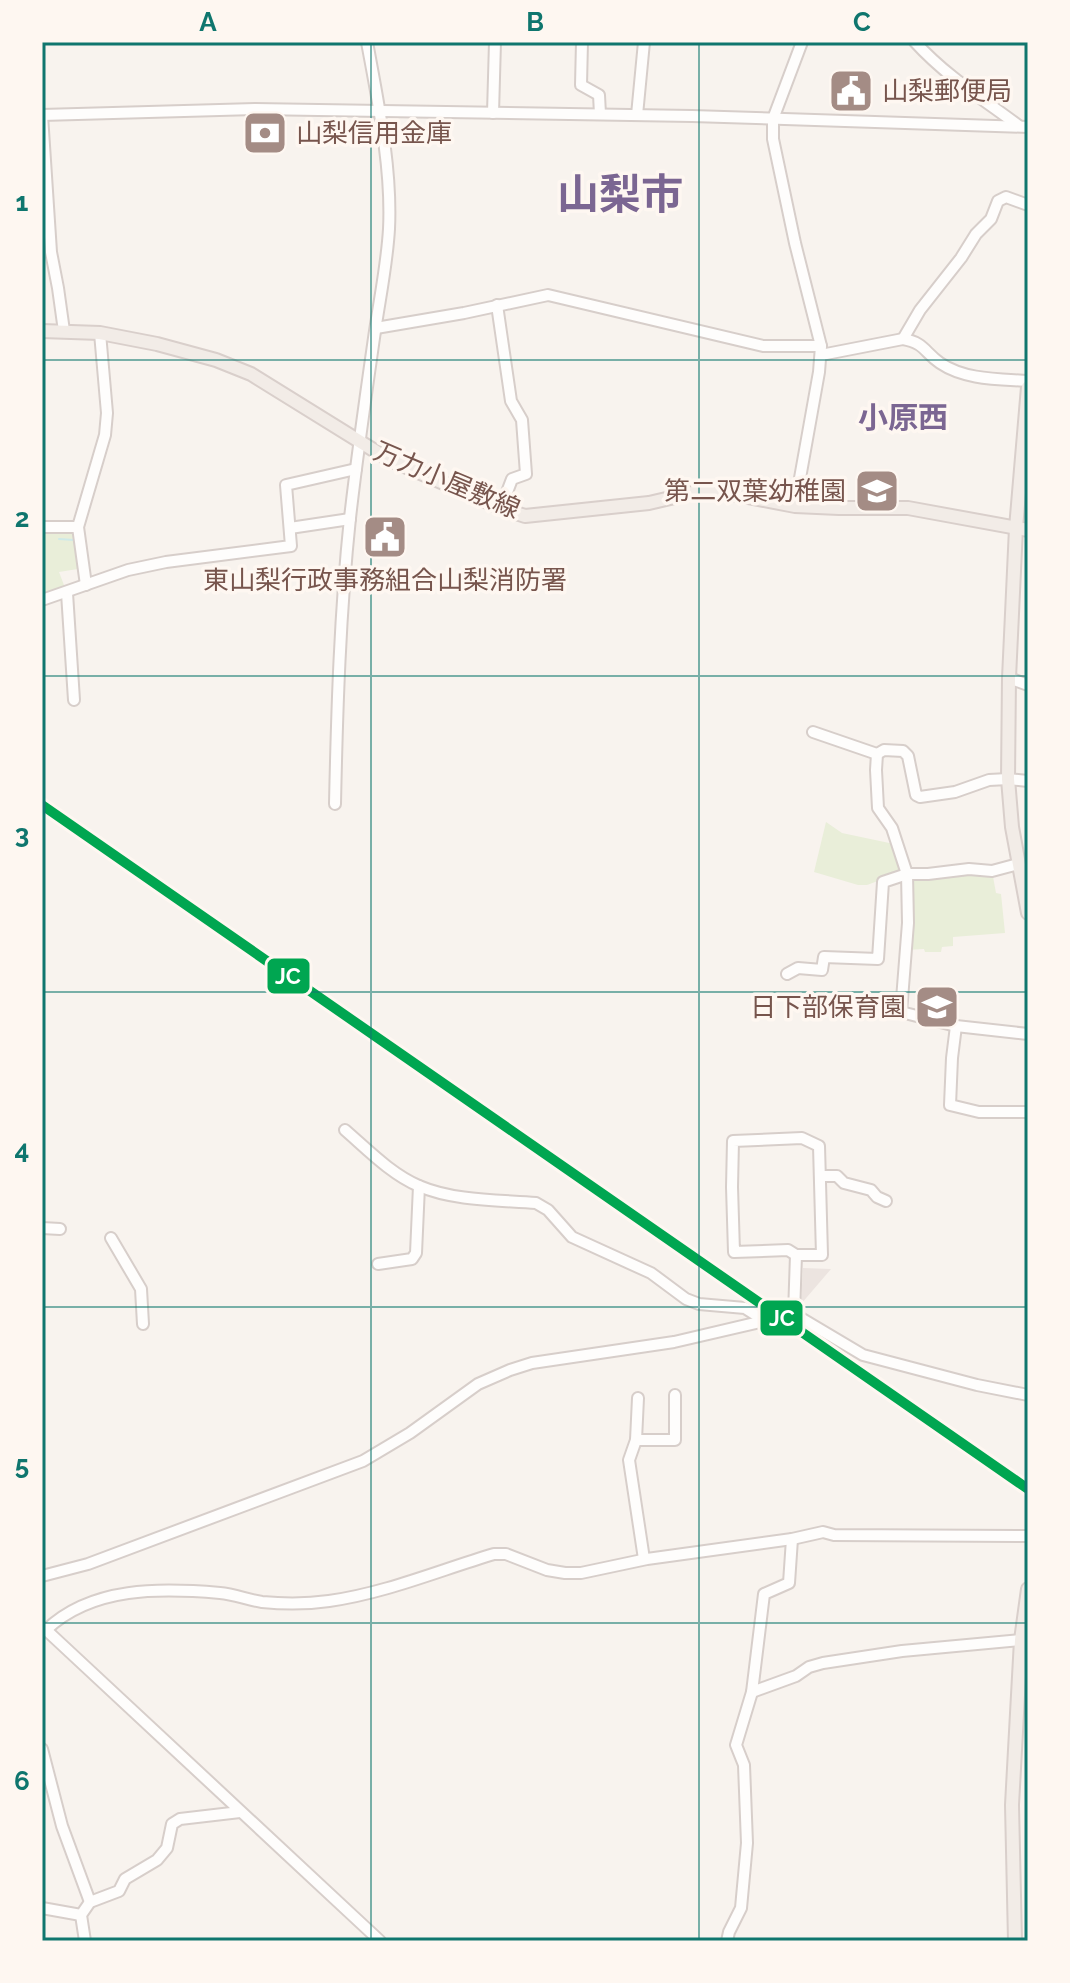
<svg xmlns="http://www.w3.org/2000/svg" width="1070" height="1983" font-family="Raleway,'Noto Sans JP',sans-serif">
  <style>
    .industrial { fill: #ece4e0 }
    .green { fill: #e9eed9 }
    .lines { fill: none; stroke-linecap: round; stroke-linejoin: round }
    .stream { stroke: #cfeae8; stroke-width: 2 }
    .minor-casing { stroke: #d7ceca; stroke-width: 14 }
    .major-casing { stroke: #d9cfcb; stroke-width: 16 }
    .minor { stroke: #fefdfc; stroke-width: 10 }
    .major { stroke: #f2ece7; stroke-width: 12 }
    .rail-1-casing { stroke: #fef7f1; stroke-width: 16 }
    .rail-1 { stroke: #00a651; stroke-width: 10 }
    .grid { fill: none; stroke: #0f766e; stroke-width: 2; stroke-opacity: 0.55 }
    .labels { text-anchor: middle; stroke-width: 7; stroke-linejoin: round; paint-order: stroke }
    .poi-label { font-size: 26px; fill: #77554d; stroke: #fef7f1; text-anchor: start }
    .street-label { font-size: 26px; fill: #77554d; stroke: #fef7f1 }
    .quarter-label { font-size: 30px; font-weight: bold; fill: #7b6692; stroke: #fef7f1 }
    .town-label { font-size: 42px; font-weight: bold; fill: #7b6692; stroke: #fef7f1 }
    .line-badge { stroke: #fef7f1; stroke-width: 3 }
    .badge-label { font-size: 22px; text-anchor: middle; font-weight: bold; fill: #fff }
    .neatline { fill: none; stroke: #0f766e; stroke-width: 3 }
    .grid-label { font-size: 26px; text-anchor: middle; font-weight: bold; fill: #0f766e }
  </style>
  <rect width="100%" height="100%" fill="#f8f3ee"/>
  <path class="industrial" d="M803,1268L831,1269L801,1304Z"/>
  <g class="green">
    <path d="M42,527H78L84,568L59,572L67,593L42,600Z"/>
    <path d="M826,822L842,833L894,844L902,872L867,885H858L814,872Z"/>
    <path d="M992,871L996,893L1001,894L1005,933L953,937V946L942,947L941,952H925L924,949L906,950L905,878Z"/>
  </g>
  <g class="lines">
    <path class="stream" d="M59,539L74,540L77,554"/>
    <g class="minor-casing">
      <g id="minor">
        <path d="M582,42L581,85L599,95L600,114"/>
        <path d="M915,42C946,76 983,99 1019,126"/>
        <path d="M493,113L495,42"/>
        <path d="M42,115L255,109L692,116L1028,127"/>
        <path d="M42,115L51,252L58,288L64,331"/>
        <path d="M637,115L644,42"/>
        <path d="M497,305L511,401L522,420L526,474L512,479L501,508"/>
        <path d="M376,328L464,313L548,295L763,346H821"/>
        <path d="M903,339L920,310L961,258L976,234L991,219L998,201L1006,197L1028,205"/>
        <path d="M821,355L903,339C925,343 924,352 940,363C965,380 999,379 1028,381"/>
        <path d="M795,506L819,372L821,346L795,243L773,139V119L802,42"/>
        <path d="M42,527H78"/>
        <path d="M290,528L350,519"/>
        <path d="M86,585L78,527L105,435L107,413L100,333"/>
        <path d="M67,593L74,700"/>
        <path d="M42,600L128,570L166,562L291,546L286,485L356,469"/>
        <path d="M1009,678L1028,685"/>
        <path d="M813,732L877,754L884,750L903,751L908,756L916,795L920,797L955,792L989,780L1008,779L1028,781"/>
        <path d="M877,754L876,770L878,808L892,828L907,874L908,923L901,1012L956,1026L1028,1034"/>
        <path d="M335,804C337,709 340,613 350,518C357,456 366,394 375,331C380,297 387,264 389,229C392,168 378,102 367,42"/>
        <path d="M787,974L798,968L822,970L824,957L878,959L883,882L907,874H928L969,869L992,871L1018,864"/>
        <path d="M956,1026L952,1058L950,1105L979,1112H1028"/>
        <path d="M345,1130C368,1150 391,1174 419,1186C454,1201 498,1200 536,1203L548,1210L572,1237L651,1273L686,1299L699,1304L745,1308L767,1322"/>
        <path d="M802,1138L819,1146L822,1255H796L788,1250L734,1252L732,1187L733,1141Z"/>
        <path d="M820,1176H837L844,1183L871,1190L877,1197L886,1201"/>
        <path d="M42,1228L60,1229"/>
        <path d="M111,1238L141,1289L143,1324"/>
        <path d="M378,1264L412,1259L416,1253L419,1186"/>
        <path d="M794,1314L796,1255"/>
        <path d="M638,1398L636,1440L629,1460L644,1559"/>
        <path d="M636,1440H675V1395"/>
        <path d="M42,1576L88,1564L363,1461L410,1433L478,1384L510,1370L532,1363L674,1342L794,1314L863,1355L977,1385L1028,1395"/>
        <path d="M44,1628L380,1941"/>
        <path d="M46,1630C92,1586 161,1588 220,1593C234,1594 248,1600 262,1602C283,1604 308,1604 329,1601C386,1593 440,1570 494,1554H506L547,1570L565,1573H581L647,1559L792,1539L823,1532L834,1535L1028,1536"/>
        <path d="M752,1692L796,1676L809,1667L823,1663L902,1651L1021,1640"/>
        <path d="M42,1749L62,1826L90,1902"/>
        <path d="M42,1908L81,1915"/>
        <path d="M85,1941L81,1915L90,1902L119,1891L125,1879L157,1860L167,1848L172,1824L180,1819L240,1812"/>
        <path d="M727,1941L729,1932L741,1908L747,1843L744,1765L736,1745L752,1692L764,1594L789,1583L792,1539"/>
      </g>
    </g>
    <g class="major-casing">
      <g id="major">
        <path d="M42,331L100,333L157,344L216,360L251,374L388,459L501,508L525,516L649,503L696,492L727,493L795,506L839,508H908L1028,530"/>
        <path d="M1028,387L1016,528L1009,678L1008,779L1012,827L1028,913"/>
        <path d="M1015,1941L1012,1805L1021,1640L1028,1589"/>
      </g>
    </g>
    <use href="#minor" class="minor"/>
    <use href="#major" class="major"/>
    <g class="rail-1-casing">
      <path id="rail-1" d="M42,805L1028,1489"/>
    </g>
    <use href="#rail-1" class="rail-1"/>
  </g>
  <path class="grid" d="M371,42V1941M699,42V1941M42,360H1028M42,676H1028M42,992H1028M42,1307H1028M42,1623H1028"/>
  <defs>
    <g id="civic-square" transform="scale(2.3)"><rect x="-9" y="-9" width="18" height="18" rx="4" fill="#a48c85" stroke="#fef7f1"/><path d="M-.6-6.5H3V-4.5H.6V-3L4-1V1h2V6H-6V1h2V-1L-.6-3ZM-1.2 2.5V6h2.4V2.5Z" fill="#fff"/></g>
    <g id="bank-square" transform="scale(2.3)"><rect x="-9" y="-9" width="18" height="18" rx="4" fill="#a48c85" stroke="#fef7f1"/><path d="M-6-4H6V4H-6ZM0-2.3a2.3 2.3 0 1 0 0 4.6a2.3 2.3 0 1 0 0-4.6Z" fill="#fff"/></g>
    <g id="school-square" transform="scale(2.3)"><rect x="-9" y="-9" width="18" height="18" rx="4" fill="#a48c85" stroke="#fef7f1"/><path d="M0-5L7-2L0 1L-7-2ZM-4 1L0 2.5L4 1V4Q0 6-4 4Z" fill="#fff"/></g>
  </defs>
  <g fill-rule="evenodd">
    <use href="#civic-square" x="851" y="91"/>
    <use href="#bank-square" x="265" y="133"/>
    <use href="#school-square" x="877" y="491"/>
    <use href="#civic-square" x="385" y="537"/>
    <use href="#school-square" x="937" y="1007"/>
  </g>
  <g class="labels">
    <g class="poi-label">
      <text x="882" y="100">山梨郵便局</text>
      <text x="296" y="142">山梨信用金庫</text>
      <text x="846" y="500" text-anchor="end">第二双葉幼稚園</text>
      <text x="385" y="589" text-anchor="middle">東山梨行政事務組合山梨消防署</text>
      <text x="906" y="1016" text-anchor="end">日下部保育園</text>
    </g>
    <g class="street-label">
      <text transform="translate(447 480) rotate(23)" y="9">万力小屋敷線</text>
    </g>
    <g class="quarter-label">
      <text x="903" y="428">小原西</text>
    </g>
    <g class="town-label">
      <text x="620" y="209">山梨市</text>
    </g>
  </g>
  <g class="line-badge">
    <rect x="266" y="957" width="45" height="38" rx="8" fill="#00a651"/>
    <rect x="759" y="1299" width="45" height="38" rx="8" fill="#00a651"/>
  </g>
  <g class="badge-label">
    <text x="288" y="984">JC</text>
    <text x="782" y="1326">JC</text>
  </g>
  <rect width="1070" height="1983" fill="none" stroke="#fef7f1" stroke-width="88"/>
  <rect x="44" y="44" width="982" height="1895" class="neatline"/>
  <g class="grid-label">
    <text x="208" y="31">A</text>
    <text x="535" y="31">B</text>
    <text x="862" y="31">C</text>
    <text x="22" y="211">1</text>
    <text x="22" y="527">2</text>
    <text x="22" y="843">3</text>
    <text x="22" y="1159">4</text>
    <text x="22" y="1474">5</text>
    <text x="22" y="1790">6</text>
  </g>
</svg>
